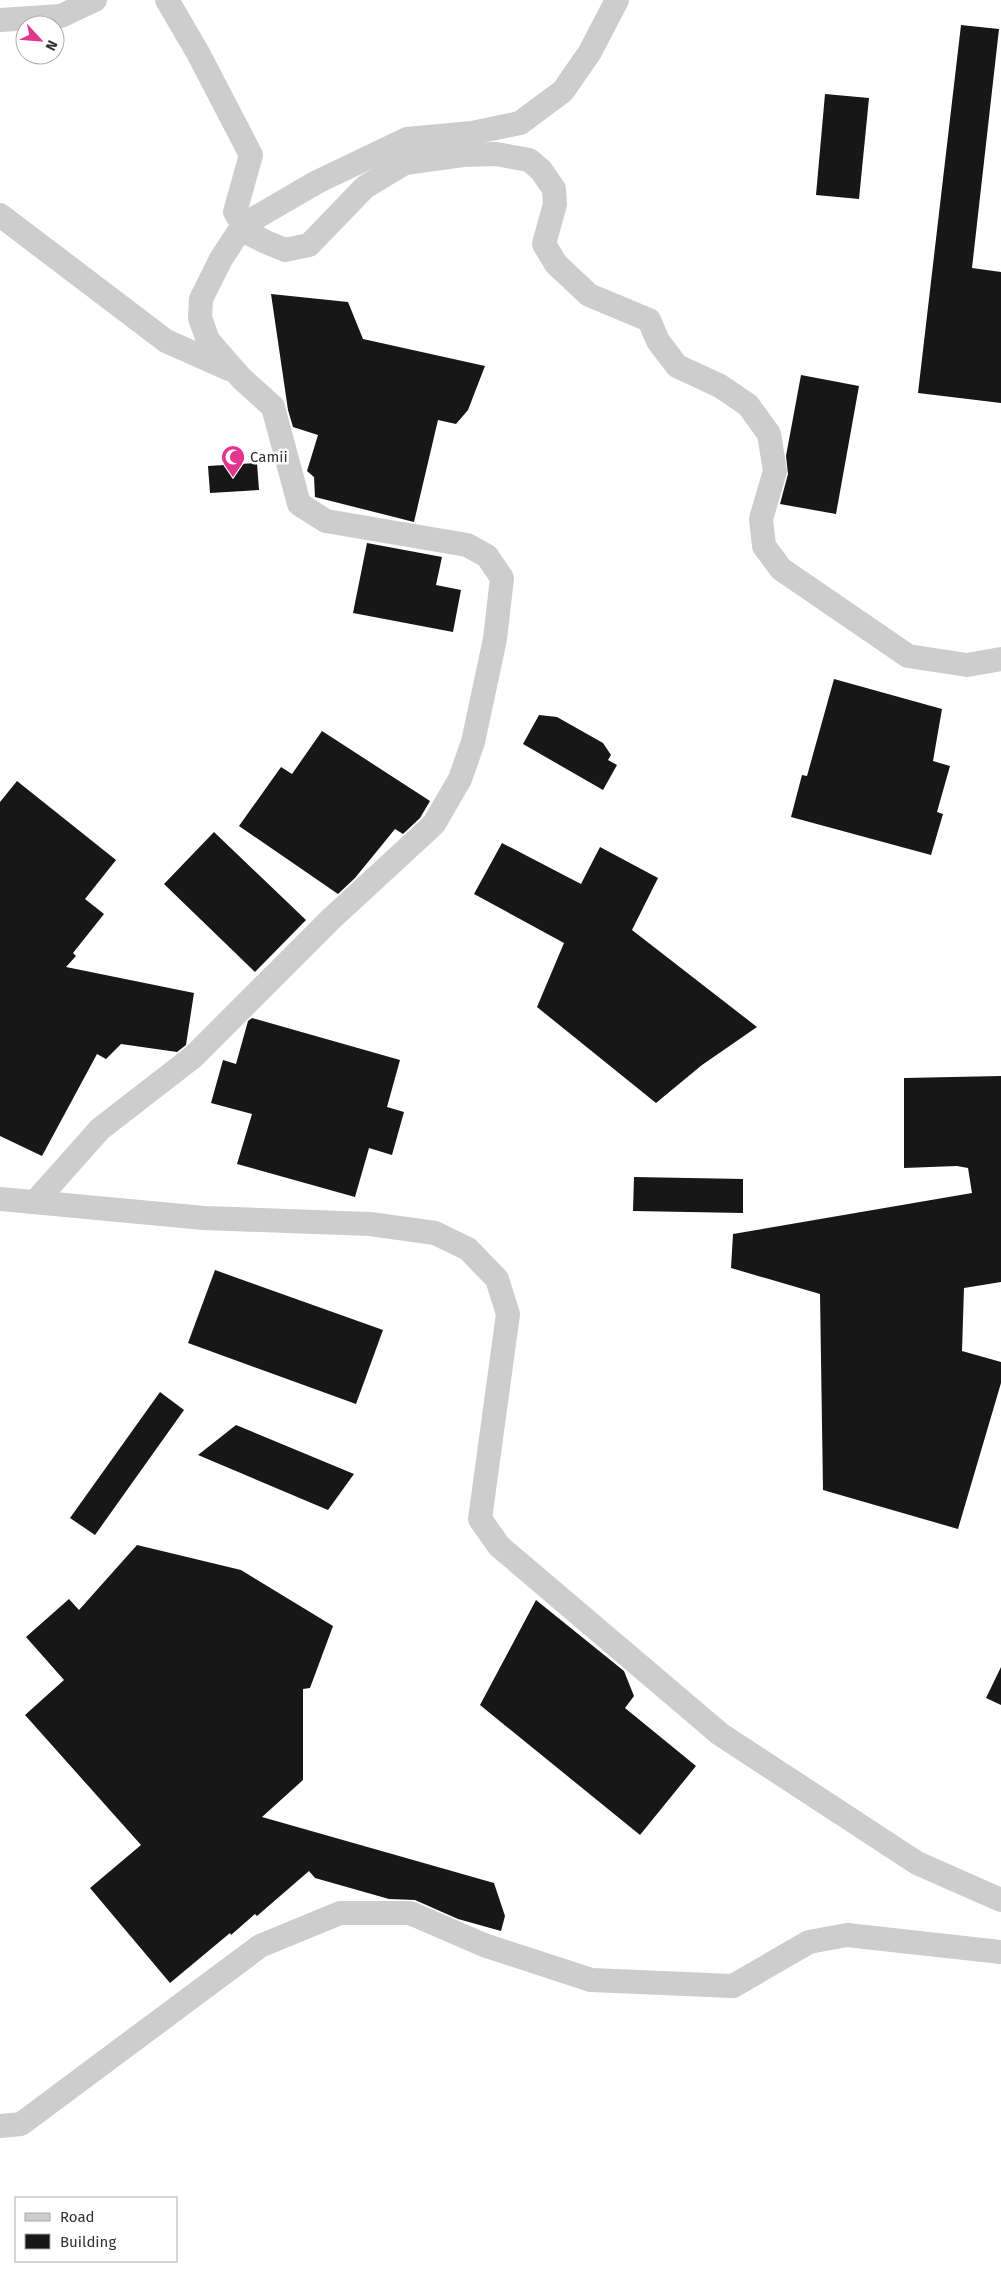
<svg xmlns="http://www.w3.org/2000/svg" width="1001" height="2277" font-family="'Fira Sans',sans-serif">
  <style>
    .building { fill: #171717 }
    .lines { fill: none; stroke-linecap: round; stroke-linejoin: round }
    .minor { stroke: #cdcdcd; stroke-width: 24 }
    .labels { text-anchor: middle; stroke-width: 5; stroke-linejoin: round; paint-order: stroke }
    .poi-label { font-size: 15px; fill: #303030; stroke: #fff; text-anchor: start }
  </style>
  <rect width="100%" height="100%" fill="#fff"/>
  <g class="building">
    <path d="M961,25L999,29L972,268L1001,272V403L918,393Z"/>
    <path d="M825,94L869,98L859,199L816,195Z"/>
    <path d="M271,294L348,302L363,339L485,366L468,410L456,424L438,420L414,522L315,497L314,477L307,471L318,435L293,427L288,410Z"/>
    <path d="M801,375L859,386L836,514L780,504L788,474L786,456Z"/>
    <path d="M257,463L259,490L210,493L208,466Z"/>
    <path d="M367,543L442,557L436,585L461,590L453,632L353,613Z"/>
    <path d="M834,679L942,709L933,761L950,766L937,812L943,814L931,855L791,817L802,775L807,776Z"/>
    <path d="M539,715L557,717L603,743L611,755L608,760L617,765L603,790L523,744Z"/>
    <path d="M322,731L430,801L420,818L403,834L395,829L355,878L338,894L239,826L281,767L292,774Z"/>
    <path d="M17,781L116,860L85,899L104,914L73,953L76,956L66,967L194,993L186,1045L177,1052L121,1044L106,1059L97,1054L42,1156L0,1136V802Z"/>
    <path d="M214,832L306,920L255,972L164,884Z"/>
    <path d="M502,843L581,884L600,847L658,878L632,930L757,1027L702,1065L656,1103L537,1007L564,943L474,894Z"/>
    <path d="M252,1018L400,1060L387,1107L404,1112L392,1155L369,1148L355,1197L237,1164L252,1114L211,1103L223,1060L236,1064L248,1021Z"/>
    <path d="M1001,1076V1282L964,1288L962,1351L1001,1362V1383L958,1529L823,1490L820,1294L731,1268L733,1234L972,1193L968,1168L957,1166L904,1168V1078Z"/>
    <path d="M634,1177L743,1179V1213L633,1211Z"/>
    <path d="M215,1270L383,1330L356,1404L188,1343Z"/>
    <path d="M160,1392L184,1410L95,1535L70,1518Z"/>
    <path d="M236,1425L354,1474L328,1510L198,1455Z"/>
    <path d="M137,1545L241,1570L333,1626L310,1688L303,1689V1780L262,1817L494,1883L505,1916L501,1931L458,1919L415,1900L389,1899L315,1878L309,1871L257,1916L255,1914L231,1935L230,1933L170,1983L90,1888L141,1845L25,1715L64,1680L26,1637L69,1599L79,1610Z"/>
    <path d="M536,1600L624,1671L634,1696L625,1708L696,1766L640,1835L480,1705Z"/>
    <path d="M1001,1667V1705L986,1698Z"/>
  </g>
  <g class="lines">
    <g class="minor">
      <path d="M167,0L198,53L251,155L235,212L248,233L266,242L285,250L309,245L365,187L405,163L463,155L496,154L529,160L541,170L554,189L555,204L544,244L556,264L589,295L649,320L658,341L677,366L720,386L748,405L769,434L775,471L761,519L764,546L781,569L908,656L967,665L1001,659"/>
      <path d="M0,20L61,16L95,0"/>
      <path d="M0,215L166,341L229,369"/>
      <path d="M0,1199L204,1218L370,1224L435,1233L468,1249L497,1279L508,1314L480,1519L499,1546L720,1734L917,1863L1001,1900"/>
      <path d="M36,1201L100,1129L193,1057L331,919L434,824L460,779L473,742L495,639L502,578L487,556L467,545L326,521L299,504L273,407L241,378L208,340L200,318L201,299L221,259L243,225L317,182L407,139L472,133L520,123L563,91L590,52L617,0"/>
      <path d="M0,2126L21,2124L260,1946L340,1913H410L484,1945L591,1980L733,1986L809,1942L847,1935L1001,1952"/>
    </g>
  </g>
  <defs>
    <g id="mosque-pin" transform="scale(1.25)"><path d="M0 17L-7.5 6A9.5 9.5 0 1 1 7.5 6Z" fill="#e3368e" stroke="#fff"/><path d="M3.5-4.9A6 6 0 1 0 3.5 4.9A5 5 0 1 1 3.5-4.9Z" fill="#fff"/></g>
  </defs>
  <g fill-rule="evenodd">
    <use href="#mosque-pin" x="233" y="457"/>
  </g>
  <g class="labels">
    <g class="poi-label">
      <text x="250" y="462">Camii</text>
    </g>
  </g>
  <rect x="15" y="2197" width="162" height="65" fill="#ffffff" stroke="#acacac"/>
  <rect x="25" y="2213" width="25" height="8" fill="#cdcdcd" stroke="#acacac"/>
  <text x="60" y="2222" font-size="15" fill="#303030">Road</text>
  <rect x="25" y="2234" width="25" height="15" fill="#171717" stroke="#acacac"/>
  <text x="60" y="2247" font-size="15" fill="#303030">Building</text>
  <g transform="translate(40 40) rotate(116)"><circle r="24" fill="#ffffff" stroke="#acacac"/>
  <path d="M0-4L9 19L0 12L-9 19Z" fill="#e3368e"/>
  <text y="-8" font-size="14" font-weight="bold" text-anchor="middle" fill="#303030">N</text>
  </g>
</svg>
